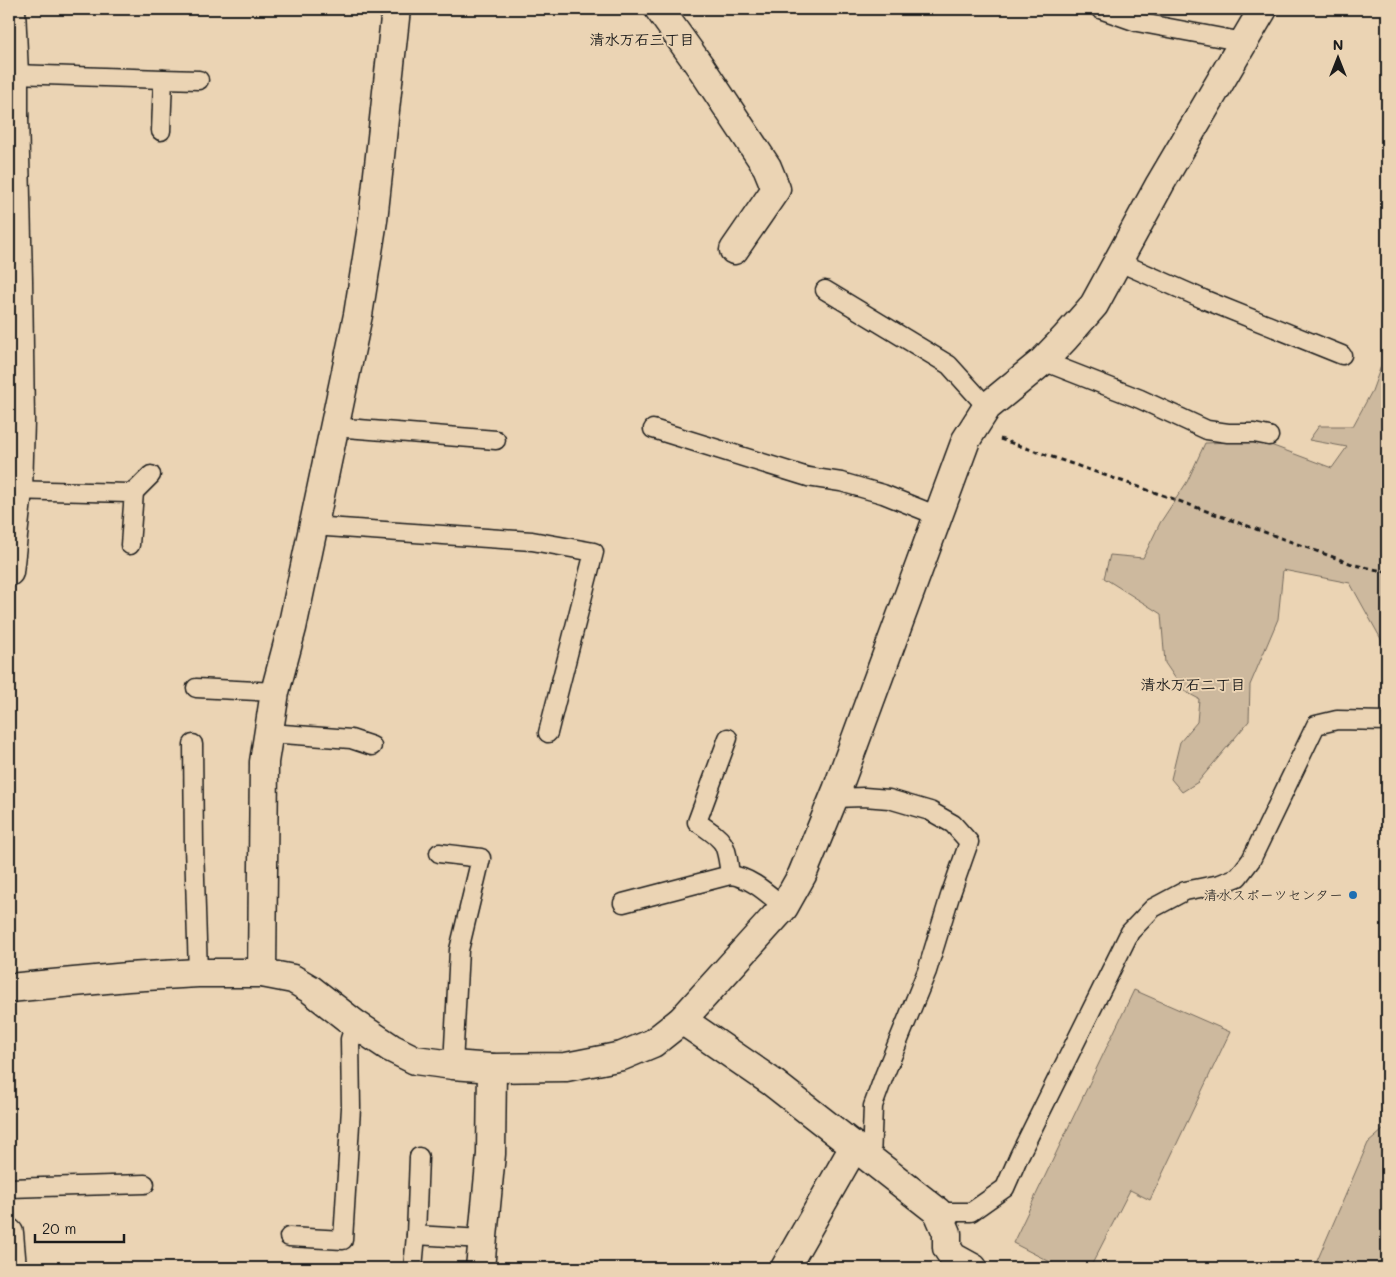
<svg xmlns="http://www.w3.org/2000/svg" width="1396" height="1277" font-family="Mali,'Klee One',sans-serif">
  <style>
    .green { fill: #cdb99e; stroke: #746a5d }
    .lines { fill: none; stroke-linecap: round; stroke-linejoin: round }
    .service-casing { stroke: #1c1c1c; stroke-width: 21 }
    .minor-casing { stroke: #1c1c1c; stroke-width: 31 }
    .tertiary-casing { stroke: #1c1c1c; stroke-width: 31 }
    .path { stroke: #1c1c1c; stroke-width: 3; stroke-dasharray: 5 4; stroke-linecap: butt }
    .service { stroke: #ebd4b4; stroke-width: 18 }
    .minor { stroke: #ebd4b4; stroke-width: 28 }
    .tertiary { stroke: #ebd4b4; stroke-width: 28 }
    .poi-dot { fill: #1f6fb2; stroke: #ebd4b4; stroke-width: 2 }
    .labels { text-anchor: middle; stroke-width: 4; stroke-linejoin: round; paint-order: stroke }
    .poi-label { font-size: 14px; fill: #1c1c1c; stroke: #ebd4b4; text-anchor: end }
    .neighbourhood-label { font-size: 15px; font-weight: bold; fill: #1c1c1c; stroke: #ebd4b4 }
  </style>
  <rect width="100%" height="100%" fill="#ebd4b4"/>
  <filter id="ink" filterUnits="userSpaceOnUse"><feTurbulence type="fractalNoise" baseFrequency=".02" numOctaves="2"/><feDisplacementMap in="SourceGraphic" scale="10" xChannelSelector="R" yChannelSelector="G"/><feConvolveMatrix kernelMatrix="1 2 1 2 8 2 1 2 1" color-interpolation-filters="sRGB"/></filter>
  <g filter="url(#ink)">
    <g class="green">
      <path d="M1387,333V666L1381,639L1350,583L1283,570L1278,619L1250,685L1249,721L1198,782L1182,792L1171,779L1180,742L1197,722L1199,699L1184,691L1165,663L1161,614L1104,578L1110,555L1143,558L1160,523L1187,482L1205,443L1260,441L1332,468L1347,447L1309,440L1319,426H1353L1372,391L1385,355Z"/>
      <path d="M1134,990L1230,1032L1150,1200L1130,1190L1090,1268H1062L1013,1243Z"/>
      <path d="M1387,1120V1268H1314L1368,1143L1383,1130Z"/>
    </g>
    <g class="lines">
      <g class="service-casing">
        <g id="service">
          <path d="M1100,9L1137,22L1244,42"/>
          <path d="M14,74L163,79L161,131"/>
          <path d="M163,79L199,80"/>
          <path d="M1119,262L1203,299L1342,355"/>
          <path d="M825,290L949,365L987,407"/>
          <path d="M1043,361L1140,399L1207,430L1228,433H1254L1269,436"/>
          <path d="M334,427L496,440"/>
          <path d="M653,429L808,477L841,482L883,494L938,516"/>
          <path d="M9,490L128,493L134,492L130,545"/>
          <path d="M134,492L151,475"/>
          <path d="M312,526L532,541L594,552L548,733"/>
          <path d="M196,688L275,692"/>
          <path d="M269,733L351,739L372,746"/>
          <path d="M728,738L697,822C725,841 726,841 730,875"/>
          <path d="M193,744L194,846L198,973"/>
          <path d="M834,798L864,797L889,799L930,811L953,824L969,842L950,896L927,971L884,1076L873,1106L871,1160"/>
          <path d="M439,853L481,858L459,950L453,1065"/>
          <path d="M623,903L730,875C751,877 768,894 784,907"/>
          <path d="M419,1157L416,1235L482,1239"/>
          <path d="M9,1188L145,1184"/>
          <path d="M938,1212H971L1005,1188L1019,1156L1130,932L1153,908L1185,891L1220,884L1238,877L1251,860L1316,725L1337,720L1387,721"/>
          <path d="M289,1237L343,1240L351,1108L350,1039L355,1024"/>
          <path d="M413,1268L416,1235"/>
        </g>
      </g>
      <g class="minor-casing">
        <g id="minor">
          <path d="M659,9L702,69L767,167L776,189L734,250"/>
          <path d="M9,117L14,116V74L11,9"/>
          <path d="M262,973L264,762L275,692L292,628L358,315L373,220L396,9"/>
          <path d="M9,988L128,977L198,973H262L293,979L310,989L355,1024L391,1048L415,1060L453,1065L492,1068L566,1067L622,1056L653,1043L682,1020L784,907L802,875L837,790L966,440L987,407L1043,361L1065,338L1094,305L1160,184L1263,9"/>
          <path d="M682,1020L772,1082L938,1212L947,1233V1248L953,1257L973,1268"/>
          <path d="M9,1233L12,1268"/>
          <path d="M480,1268L491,1154L492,1068"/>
          <path d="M785,1268L854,1147"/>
        </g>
      </g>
      <g class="tertiary-casing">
        <path id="tertiary" d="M9,572L18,491L20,420L18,280L14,116"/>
      </g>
      <path class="path" d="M1000,439L1168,497L1355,565L1387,572"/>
      <use href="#service" class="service"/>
      <use href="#minor" class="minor"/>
      <use href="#tertiary" class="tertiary"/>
    </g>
  </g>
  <circle class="poi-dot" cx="1353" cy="895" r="5"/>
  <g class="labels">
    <g class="poi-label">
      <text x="1343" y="900">清水スポーツセンター</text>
    </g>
    <g class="neighbourhood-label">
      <text x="642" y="45">清水万石三丁目</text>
      <text x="1193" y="690">清水万石二丁目</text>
    </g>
  </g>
  <rect width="1396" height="1277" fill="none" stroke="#ebd4b4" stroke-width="30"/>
  <rect x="15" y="15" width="1366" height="1247" fill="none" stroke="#1c1c1c" stroke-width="2" filter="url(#ink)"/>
  <g transform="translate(1338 58)" stroke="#ebd4b4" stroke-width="4" paint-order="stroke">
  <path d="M0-4L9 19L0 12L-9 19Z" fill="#1c1c1c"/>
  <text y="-8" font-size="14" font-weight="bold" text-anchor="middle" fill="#1c1c1c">N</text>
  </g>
  <path d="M35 1234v8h89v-8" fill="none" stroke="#1c1c1c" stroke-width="2.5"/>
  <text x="42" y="1234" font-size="15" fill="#1c1c1c" stroke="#ebd4b4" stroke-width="4" paint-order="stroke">20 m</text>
</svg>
